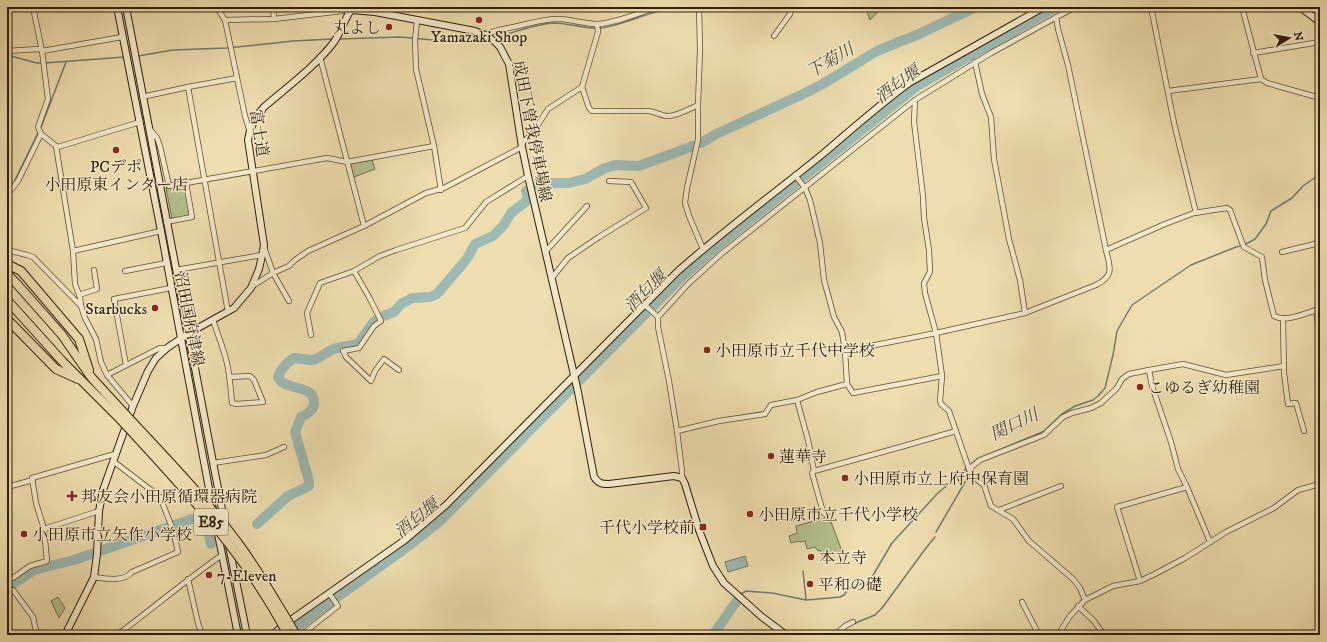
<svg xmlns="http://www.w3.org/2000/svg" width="1327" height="642" font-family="'IM FELL DW Pica','Noto Serif JP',serif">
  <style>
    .green { fill: #b4c28f; stroke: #72704c }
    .water { fill: #9dbab4; stroke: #717c6f }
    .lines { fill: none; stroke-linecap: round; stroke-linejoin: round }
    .stream { stroke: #717c6f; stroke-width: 1.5 }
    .river { stroke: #9dbab4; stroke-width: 10 }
    .street-casing { stroke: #5f4e32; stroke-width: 6 }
    .secondary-casing { stroke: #2f1e08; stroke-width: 8 }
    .highway-casing { stroke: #2f1e08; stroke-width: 10 }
    .street { stroke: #f4eacb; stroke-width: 4.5 }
    .secondary { stroke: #f4eacb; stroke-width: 6 }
    .highway { stroke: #eedeaf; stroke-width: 8 }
    .highway-bridge-casing { stroke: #2f1e08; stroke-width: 10; stroke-linecap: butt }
    .highway-bridge { stroke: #eedeaf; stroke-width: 8 }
    .poi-dot { fill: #8f2418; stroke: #f4eacb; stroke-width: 1.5 }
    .labels { text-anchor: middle; stroke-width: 3; stroke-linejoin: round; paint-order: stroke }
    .shield { fill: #f4eacb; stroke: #6a5b42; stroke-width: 1 }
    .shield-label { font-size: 15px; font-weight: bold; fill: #2f1e08 }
    .poi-label { font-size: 16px; fill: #2f1e08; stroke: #f4eacb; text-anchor: start }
    .street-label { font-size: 16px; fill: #2f1e08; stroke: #f4eacb }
    .water-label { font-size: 17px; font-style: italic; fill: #504d3c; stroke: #f4eacb }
  </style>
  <rect width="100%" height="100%" fill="#eedeaf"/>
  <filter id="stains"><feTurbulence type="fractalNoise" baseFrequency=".005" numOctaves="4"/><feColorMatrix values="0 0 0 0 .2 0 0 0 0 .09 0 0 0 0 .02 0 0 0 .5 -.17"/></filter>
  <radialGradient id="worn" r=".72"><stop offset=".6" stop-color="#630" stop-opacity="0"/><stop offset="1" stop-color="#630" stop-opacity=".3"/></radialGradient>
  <g class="green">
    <path d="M865,7H883L870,20Z"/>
    <path d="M372,160L375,169L354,177L350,164Z"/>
    <path d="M185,185L190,216L172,219L166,188Z"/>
    <path d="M825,518L831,522L842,551L822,556L820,550L818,551L815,547L807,549L805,541L800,542L799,541L791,543L789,536L797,533L796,526Z"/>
    <path d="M58,597L65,608L59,618L51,601Z"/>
  </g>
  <path class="water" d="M745,556L748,566L728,572L725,562Z"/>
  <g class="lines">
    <g class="stream">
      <path d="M494,38C513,33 534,24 554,23C569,23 584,29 600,28C626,25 651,10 677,7"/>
      <path d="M339,39L400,37L444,41L489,40"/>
      <path d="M7,55L37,63H45L124,57"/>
      <path d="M138,56L173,50L227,48L293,41L333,39"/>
      <path d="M40,130L66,62"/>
      <path d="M7,191L14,182L38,133"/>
      <path d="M936,532L968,477L966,468"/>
      <path d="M803,571L806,599"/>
      <path d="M741,594L746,591L772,593L806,600L830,598L840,597L844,595L849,588L867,582L872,577L892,543L937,494L977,459L1040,433L1044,431L1062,414L1075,406L1093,400L1098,396L1105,388L1113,355L1117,331L1132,305L1191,265L1236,247L1244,245L1255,239L1266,224L1271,211L1292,198L1303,186L1320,174"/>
      <path d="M736,602L739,597"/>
      <path d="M853,624L875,615L882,608L926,548L935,537"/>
    </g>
    <g class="river">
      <path d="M701,143L716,134L801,95L821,85L877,51L919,34L976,7"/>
      <path d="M536,187L546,183H569L585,179L605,168L615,165L639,166L693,146"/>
      <path d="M468,257L475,244L493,236L503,226L511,213L528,200L526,191"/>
      <path d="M381,317L394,312L401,304L412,298L430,297L437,294L465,261"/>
      <path d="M257,524L288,496L309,486V481L295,432L301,417C307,414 313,411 314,404C315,383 285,392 278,377C281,369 286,363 294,358L311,360L316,359L333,349L358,344L373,323L378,319"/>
      <path d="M7,588L34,570L74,560L192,519H198C207,528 209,532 211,544"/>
      <path d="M287,635C336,594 392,562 441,520L682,277L717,246L917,86L1056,7"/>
      <path d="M713,635L736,602"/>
    </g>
    <g class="street-casing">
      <g id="street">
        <path d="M33,7L42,51L48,99L38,127L41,134L56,146L73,251L75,284L80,297L81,306L85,318L96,339L101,362L107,375L133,406"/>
        <path d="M216,7L225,20"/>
        <path d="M273,7L274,19"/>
        <path d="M699,7L700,49L698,105V140L687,188L685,203L689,216L703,249"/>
        <path d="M1151,7L1174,123L1196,213"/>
        <path d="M1242,7L1261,79L1267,83L1320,98"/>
        <path d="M1056,17L1058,29L1068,65L1106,250"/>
        <path d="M417,21L415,40L416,69L434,146L441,190"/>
        <path d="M485,35C496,29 506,29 518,26C532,23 546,18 560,19C573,20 585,24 597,24C617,23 638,13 657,7"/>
        <path d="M774,36L790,14L792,7"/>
        <path d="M7,51L39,49L42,51L122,37"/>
        <path d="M1253,53L1320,42"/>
        <path d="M320,57L364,226"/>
        <path d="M975,62L982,94L991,117L994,159L1009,239L1020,280L1025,313"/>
        <path d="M188,87L228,312"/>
        <path d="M582,87L589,108L592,111H649C656,112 662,116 668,116C677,116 689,109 698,105"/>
        <path d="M1168,91L1261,79"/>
        <path d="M142,97L188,87L237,78"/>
        <path d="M915,100L914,122L923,196L924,218L929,250L930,272L924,283L925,293L936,333L940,361L942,376L940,401L941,404L949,411L969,469L972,476L984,485L991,506L1013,519L1029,541L1073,579L1080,588L1085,600"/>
        <path d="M149,128L157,138L160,146L169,186L327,158L347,162L434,146"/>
        <path d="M249,129L245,116L225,20L274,19L351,10"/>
        <path d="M522,143L532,134L548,109L582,87L598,32L597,24"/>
        <path d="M56,146L58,147L140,122"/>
        <path d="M795,175L805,188L810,200L820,243L824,280L834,317L842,332L845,351L847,384L853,393L942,376"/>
        <path d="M7,195L18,181L41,134"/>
        <path d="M166,222L192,217L186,183"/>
        <path d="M264,247L273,273L289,301"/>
        <path d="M1244,247L1262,257L1265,280L1274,316C1287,323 1307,312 1320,309"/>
        <path d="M7,250L27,255L33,257L81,306"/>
        <path d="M73,251L161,231"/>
        <path d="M545,252L587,206"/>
        <path d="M1282,252L1315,244L1320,239"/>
        <path d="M176,270L262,255"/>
        <path d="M125,271L166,263"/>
        <path d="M354,271L369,297L381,321L374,326L359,348L343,351L346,357L371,381L375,371L384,359L399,370"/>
        <path d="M551,279L568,258L599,237L646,208L631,182L609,181"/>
        <path d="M251,287L273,273L289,266L295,260L308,251L364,226L426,193L444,188L522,147"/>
        <path d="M79,295L97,289L94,270"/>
        <path d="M645,305L658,317V327L669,381L677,431L682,471V478"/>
        <path d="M1316,310L1320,340"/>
        <path d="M658,317L688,284L721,254L915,100L991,53L1075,7"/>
        <path d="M1283,318L1284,373L1288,404L1296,403L1304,431"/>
        <path d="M213,320C218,336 225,351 228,368C230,379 231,391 232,403L237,404L263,402L254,380L250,376L229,377"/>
        <path d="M311,335L307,313L320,283L354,271L380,256L396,250L465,228L486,202L528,176"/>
        <path d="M845,351L936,333L1025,313L1096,285C1115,275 1110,268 1106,250L1165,224L1194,213L1227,208L1230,210L1243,245"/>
        <path d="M7,364L9,367"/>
        <path d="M126,365L114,299L171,288"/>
        <path d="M1149,370L1183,364L1226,375L1284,366"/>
        <path d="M107,375L160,348H167"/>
        <path d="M797,400L808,440L814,471L812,473L823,512L831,519"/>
        <path d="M677,431L719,421L765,414L771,405L797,400L817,392L847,384"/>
        <path d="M213,463L266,455L284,447"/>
        <path d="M969,469L980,460L1044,435L1063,417L1072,413L1091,408L1101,403L1117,388L1122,379L1129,374L1149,370L1152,386L1171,442L1178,469L1187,487L1210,542"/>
        <path d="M814,471L904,446L956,431"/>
        <path d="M7,487L33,480"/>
        <path d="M999,510L1061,486"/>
        <path d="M44,529L36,503L32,478L115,454"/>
        <path d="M94,577C106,579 124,582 132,572L178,552L173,530L160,497L113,461"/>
        <path d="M188,579L198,623L202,635"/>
        <path d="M1140,581L1117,507L1187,487"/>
        <path d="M7,582L30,566L47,561L44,529L99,511"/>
        <path d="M7,594L13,590L33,617L37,635"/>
        <path d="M1022,602L1039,635"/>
        <path d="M1078,606L1094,621L1104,635"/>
        <path d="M153,634L154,635"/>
        <path d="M117,635C152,609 186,580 222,555"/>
        <path d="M301,635L338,606L329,593"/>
        <path d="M835,635L845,626L853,622"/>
        <path d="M1030,635L1037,632"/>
        <path d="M1058,635L1070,616L1085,600L1113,586L1140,581L1155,574L1185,558L1226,532L1274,508L1298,490L1320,484"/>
      </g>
    </g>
    <g class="secondary-casing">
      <g id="secondary">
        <path d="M117,7L161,231L213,510"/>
        <path d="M126,7L225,525"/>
        <path d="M1300,7L1320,22"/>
        <path d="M351,10L375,12L475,31L485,35L494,41L500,47L509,64L522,147L528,176L578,392L594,477C598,483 601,484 609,484L674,476L682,478L685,484L699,530L713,566L724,583L762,617L786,635"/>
        <path d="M217,529L238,635"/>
        <path d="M229,546L247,635"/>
        <path d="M65,635L94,577L97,554L99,511L103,490L133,406L148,371L156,358L167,348L189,333L234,308L251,288L259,269L263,251L264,245L248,140C250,126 255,117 264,107C286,88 317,65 334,42C341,32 344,20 351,10"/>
        <path d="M272,635L288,622L405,540L446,505L677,272C724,230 775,193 824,153C852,129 879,105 909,83L1044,7"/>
      </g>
    </g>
    <g class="highway-casing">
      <g id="highway">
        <path d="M7,264L21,271L79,339L89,370"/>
        <path d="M7,274L16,283L62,335L91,377L124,413"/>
        <path d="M7,300L63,362L121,420"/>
        <path d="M7,319L56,369L78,379"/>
      </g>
    </g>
    <use href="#street" class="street"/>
    <use href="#secondary" class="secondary"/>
    <use href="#highway" class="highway"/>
    <g class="highway-bridge-casing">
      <g id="highway-bridge">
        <path d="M124,413C165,457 208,501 243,550C262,577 279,606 296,635"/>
        <path d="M121,420C168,471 216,522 255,580C267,598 278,616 288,635"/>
      </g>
    </g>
    <use href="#highway-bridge" class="highway-bridge"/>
  </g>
  <g class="poi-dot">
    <circle cx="479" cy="20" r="4"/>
    <circle cx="389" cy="27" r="4"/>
    <circle cx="116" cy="150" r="4"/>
    <circle cx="155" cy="308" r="4"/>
    <circle cx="707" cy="350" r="4"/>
    <circle cx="1140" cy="387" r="4"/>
    <circle cx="771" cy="456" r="4"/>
    <circle cx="845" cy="478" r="4"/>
    <path d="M70 490h4v4h4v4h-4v4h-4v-4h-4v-4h4z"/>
    <circle cx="750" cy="514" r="4"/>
    <rect x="699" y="523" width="8" height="8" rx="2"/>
    <circle cx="24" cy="534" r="4"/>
    <circle cx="811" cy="557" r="4"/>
    <circle cx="209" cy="575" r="4"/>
    <circle cx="810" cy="584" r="4"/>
  </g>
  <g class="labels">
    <rect class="shield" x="194" y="509" width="34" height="26" rx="3"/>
    <g class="shield-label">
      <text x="211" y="527">E85</text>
    </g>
    <g class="poi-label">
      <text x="381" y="33" text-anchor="end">丸よし</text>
      <text x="479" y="42" text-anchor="middle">Yamazaki Shop</text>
      <text x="116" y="172" text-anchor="middle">PCデポ<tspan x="116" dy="18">小田原東インター店</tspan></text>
      <text x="147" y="314" text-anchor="end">Starbucks</text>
      <text x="715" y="356">小田原市立千代中学校</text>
      <text x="1148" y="393">こゆるぎ幼稚園</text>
      <text x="779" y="462">蓮華寺</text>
      <text x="853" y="484">小田原市立上府中保育園</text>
      <text x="81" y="502">邦友会小田原循環器病院</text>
      <text x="758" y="520">小田原市立千代小学校</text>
      <text x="695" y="533" text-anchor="end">千代小学校前</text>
      <text x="32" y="540">小田原市立矢作小学校</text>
      <text x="819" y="563">本立寺</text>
      <text x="217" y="581">7-Eleven</text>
      <text x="818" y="590">平和の礎</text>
    </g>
    <g class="street-label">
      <text transform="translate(533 131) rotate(79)" y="6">成田下曽我停車場線</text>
      <text transform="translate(260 133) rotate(81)" y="6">富士道</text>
      <text transform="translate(190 319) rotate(79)" y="6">沼田国府津線</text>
    </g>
    <g class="water-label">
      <text transform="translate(830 60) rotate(-30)" y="6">下菊川</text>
      <text transform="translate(897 84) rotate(-36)" y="6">酒匂堰</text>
      <text transform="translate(645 291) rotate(-45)" y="6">酒匂堰</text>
      <text transform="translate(1014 424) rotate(-26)" y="6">関口川</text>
      <text transform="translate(416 518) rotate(-39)" y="6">酒匂堰</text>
    </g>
  </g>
  <rect width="1327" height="642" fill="none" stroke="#eedeaf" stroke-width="24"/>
  <rect x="8" y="8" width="1311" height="626" fill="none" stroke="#2f1e08" stroke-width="2"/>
  <rect x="12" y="12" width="1303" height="618" fill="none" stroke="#2f1e08"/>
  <g transform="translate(1289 38) rotate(79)" stroke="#f4eacb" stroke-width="3" paint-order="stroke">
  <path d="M0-3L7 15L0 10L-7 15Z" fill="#2f1e08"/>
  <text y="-6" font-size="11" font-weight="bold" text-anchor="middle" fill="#2f1e08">N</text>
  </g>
  <rect width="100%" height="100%" filter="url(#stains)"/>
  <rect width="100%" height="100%" fill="url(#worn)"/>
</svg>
